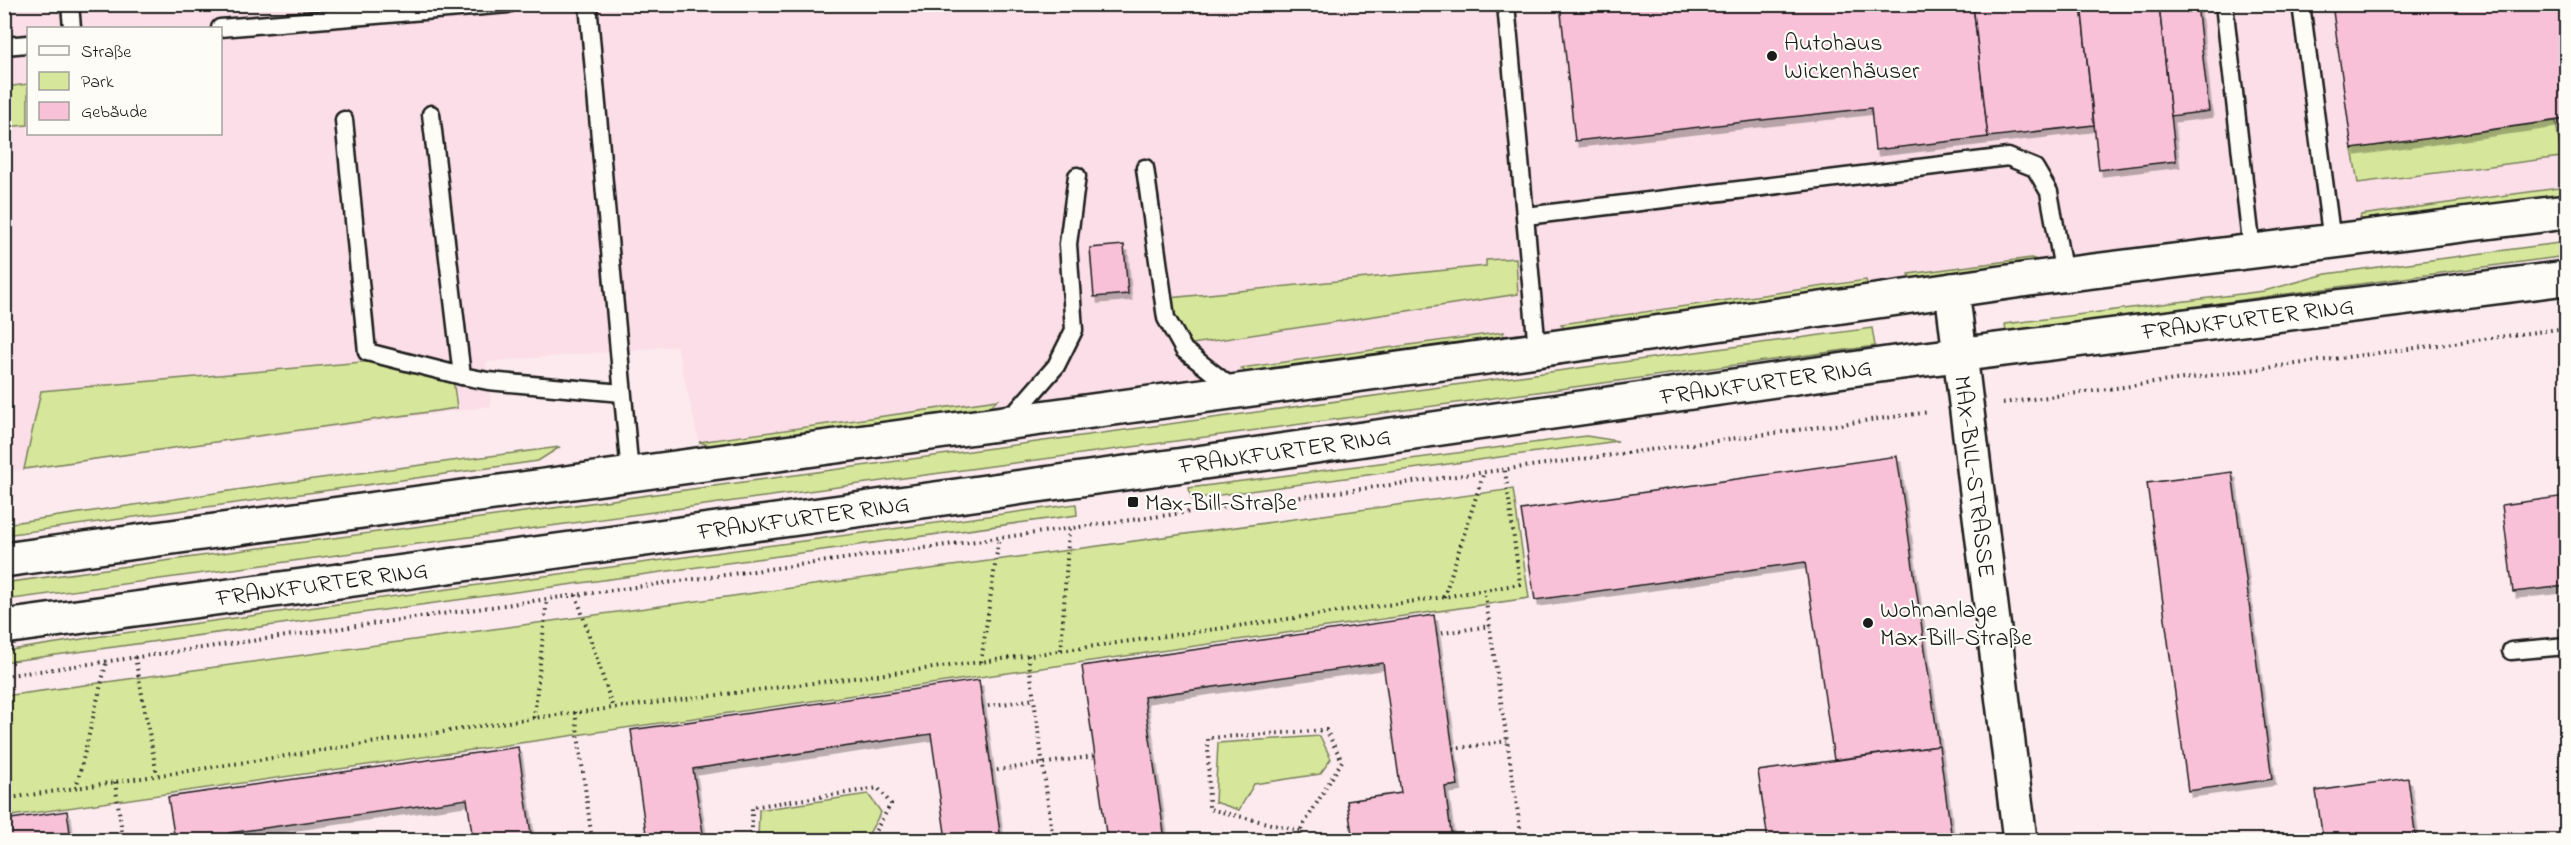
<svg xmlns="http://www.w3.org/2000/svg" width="2571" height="845" font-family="'Indie Flower',sans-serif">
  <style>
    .built { fill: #fbdee7; fill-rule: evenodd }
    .green { fill: #d6e69a; stroke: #79815b; stroke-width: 1.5 }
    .building { fill: #f9c1d8; stroke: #1c1c1c; stroke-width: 1.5; filter: url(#shadow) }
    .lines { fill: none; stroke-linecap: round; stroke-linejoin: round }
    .service-casing { stroke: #1c1c1c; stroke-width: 21 }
    .minor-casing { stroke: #1c1c1c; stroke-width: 38 }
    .primary-casing { stroke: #1c1c1c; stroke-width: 38 }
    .path { stroke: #1c1c1c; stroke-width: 4; stroke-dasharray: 1.5 4.5; stroke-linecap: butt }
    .service { stroke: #fdfcf7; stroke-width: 16 }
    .minor { stroke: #fdfcf7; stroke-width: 33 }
    .primary { stroke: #fdfcf7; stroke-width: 33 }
    .poi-dot { fill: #1c1c1c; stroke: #fdfcf7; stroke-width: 2 }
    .labels { text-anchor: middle; stroke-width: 4.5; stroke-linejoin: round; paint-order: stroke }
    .poi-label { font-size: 24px; fill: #1c1c1c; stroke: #fdfcf7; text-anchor: start }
    .street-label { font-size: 24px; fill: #1c1c1c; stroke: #fdfcf7 }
  </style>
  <defs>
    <filter id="shadow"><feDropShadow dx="3.5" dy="6" stdDeviation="0" flood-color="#0004"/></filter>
  </defs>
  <rect width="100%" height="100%" fill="#fceaee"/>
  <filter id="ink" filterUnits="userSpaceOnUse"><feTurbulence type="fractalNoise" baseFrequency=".0167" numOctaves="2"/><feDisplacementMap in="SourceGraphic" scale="12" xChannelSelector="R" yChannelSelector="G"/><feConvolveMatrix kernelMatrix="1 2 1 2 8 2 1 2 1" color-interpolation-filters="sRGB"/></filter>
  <g filter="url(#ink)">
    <path class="built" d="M4,5H2566V199L729,451L699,442L677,346L486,362L491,406L5,472ZM28,28H220V134H28Z"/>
    <g class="green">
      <path d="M28,84V125L5,127V87Z"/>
      <path d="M2556,121L2561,157L2358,183L2352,149Z"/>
      <path d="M2566,187V199L2359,222L2361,215Z"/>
      <path d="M2566,242V256L2006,332L2005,324L2264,291L2326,274Z"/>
      <path d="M1516,258L1518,294L1192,344L1178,325L1169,298L1486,266V260Z"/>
      <path d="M2031,258L2040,261L2041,266L1913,286L1909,274Z"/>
      <path d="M1866,280L1870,292L1569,335L1561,324Z"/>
      <path d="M1872,328L1875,346L13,599L11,582Z"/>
      <path d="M1504,332L1498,345L1253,379L1241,368Z"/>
      <path d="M373,361L453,379L457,408L24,469L41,391Z"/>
      <path d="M998,400L980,414L729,451L699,442Z"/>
      <path d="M1586,436L1618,441L1191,499L1189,488Z"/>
      <path d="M560,447L538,461L5,535V524L283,483Z"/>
      <path d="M1513,489L1529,598L5,817V696Z"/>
      <path d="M1076,504L1077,515L5,662V651L102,636Z"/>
      <path d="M1320,736L1331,759L1320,774L1254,784L1239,810L1215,802L1218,743Z"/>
      <path d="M868,794L881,812L867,837L839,840H758L759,810Z"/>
    </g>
    <g class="building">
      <path d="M1560,4H1973L1988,137L1875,150L1871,108L1575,141Z"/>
      <path d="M1973,4H2081L2094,125L1988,137Z"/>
      <path d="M2081,4H2159L2176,161L2099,170Z"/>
      <path d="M2159,4H2197L2209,111L2171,116Z"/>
      <path d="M2332,4H2566V119L2352,149Z"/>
      <path d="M1124,245L1128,294L1094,297L1090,248Z"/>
      <path d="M1897,456L1939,746L1834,760L1805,562L1535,600L1521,510Z"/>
      <path d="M2232,472L2272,779L2188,791L2147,483Z"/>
      <path d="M2566,496V586L2513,592L2502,505Z"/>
      <path d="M1434,615L1458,785L1445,787L1452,840H1353L1347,801L1401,793L1383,663L1144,697L1165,840H1107L1082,666Z"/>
      <path d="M979,680L1001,840H946L931,734L693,769L704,840H647L631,730Z"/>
      <path d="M1939,746L1952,840H1768L1758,771Z"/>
      <path d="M518,747L532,840H473L467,799L229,833L230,840H175L168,797Z"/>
      <path d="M2408,778L2416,840H2323L2316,791Z"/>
      <path d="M67,811L71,840H4V820Z"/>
    </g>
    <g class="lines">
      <g class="service-casing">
        <g id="service">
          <path d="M70,4L72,28"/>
          <path d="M588,4L630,474"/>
          <path d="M1506,4L1537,350"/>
          <path d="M2224,4L2252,251"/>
          <path d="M2301,4L2332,242"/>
          <path d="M220,28L508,4"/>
          <path d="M4,46L28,44"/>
          <path d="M431,114L462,376L488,381L622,393"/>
          <path d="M344,120L367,352L462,376"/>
          <path d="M1145,168L1166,318L1184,350L1236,391"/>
          <path d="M1526,216L2008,157L2035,168L2049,192L2064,275"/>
          <path d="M1009,420L1056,366L1074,330L1068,244L1077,176"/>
          <path d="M2511,651L2566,646"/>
        </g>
      </g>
      <g class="minor-casing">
        <g id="minor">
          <path id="s1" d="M1952,290L2020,840"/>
        </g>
      </g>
      <g class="primary-casing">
        <g id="primary">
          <path d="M4,560L1537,350L2029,279L2566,212"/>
          <path id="s2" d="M4,627L1176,466L1894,363L2566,278"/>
        </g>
      </g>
      <g class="path">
        <path d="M2003,403L2566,328"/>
        <path d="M1484,589L1522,840"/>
        <path d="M576,595L613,708"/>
        <path d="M1444,597L1484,472"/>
        <path d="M1436,634L1490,626"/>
        <path d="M1061,650L1069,529"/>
        <path d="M1028,655L1053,840"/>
        <path d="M135,657L157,775"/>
        <path d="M981,662L999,538"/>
        <path d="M4,676L547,599L1930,412"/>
        <path d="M982,707L1035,699"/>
        <path d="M575,712L592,840"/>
        <path d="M534,718L547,599"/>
        <path d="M1453,749L1507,741"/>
        <path d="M991,771L1095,756"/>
        <path d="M115,782L123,840"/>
        <path d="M76,788L107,660"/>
        <path d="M4,799L534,718L981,662L1444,597L1520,584L1505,470"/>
        <path d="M1300,831L1209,809L1208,738L1326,730L1342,761L1300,831L1302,840"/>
        <path d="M95,840L122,837"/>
        <path d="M752,840V807L878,788L891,804L870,840"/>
      </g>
      <use href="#service" class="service"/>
      <use href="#minor" class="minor"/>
      <use href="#primary" class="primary"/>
    </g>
  </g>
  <g class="poi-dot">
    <circle cx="1772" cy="56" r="6"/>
    <rect x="1127" y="496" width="12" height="12" rx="3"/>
    <circle cx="1868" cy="623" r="6"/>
  </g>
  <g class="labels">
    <g class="poi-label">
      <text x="1784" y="50">Autohaus<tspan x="1784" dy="28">Wickenhäuser</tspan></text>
      <text x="1145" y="510">Max-Bill-Straße</text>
      <text x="1880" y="617">Wohnanlage<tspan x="1880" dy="28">Max-Bill-Straße</tspan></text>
    </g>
    <g class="street-label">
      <text dy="8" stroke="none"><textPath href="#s2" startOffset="2265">FRANKFURTER RING</textPath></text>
      <text dy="8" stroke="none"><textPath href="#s2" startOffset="1779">FRANKFURTER RING</textPath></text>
      <text dy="8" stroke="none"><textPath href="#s2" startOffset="1293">FRANKFURTER RING</textPath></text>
      <text dy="8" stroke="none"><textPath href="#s1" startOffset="188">MAX-BILL-STRASSE</textPath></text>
      <text dy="8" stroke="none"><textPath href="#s2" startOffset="807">FRANKFURTER RING</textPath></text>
      <text dy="8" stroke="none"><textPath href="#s2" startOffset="321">FRANKFURTER RING</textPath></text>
    </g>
  </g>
  <rect width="2571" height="845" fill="none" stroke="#fdfcf7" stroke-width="24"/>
  <rect x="12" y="12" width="2547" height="821" fill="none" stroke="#1c1c1c" stroke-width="2" filter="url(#ink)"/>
  <rect x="27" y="27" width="195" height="108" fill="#fdfcf7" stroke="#a3a29f" stroke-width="1.5"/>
  <rect x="39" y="46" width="30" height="9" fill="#fdfcf7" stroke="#a3a29f" stroke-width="1.5"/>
  <text x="81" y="57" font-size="18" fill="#1c1c1c">Straße</text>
  <rect x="39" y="72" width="30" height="18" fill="#d6e69a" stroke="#a3a29f" stroke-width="1.5"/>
  <text x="81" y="87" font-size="18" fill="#1c1c1c">Park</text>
  <rect x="39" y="102" width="30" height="18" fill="#f9c1d8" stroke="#a3a29f" stroke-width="1.5"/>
  <text x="81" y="117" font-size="18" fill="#1c1c1c">Gebäude</text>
</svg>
